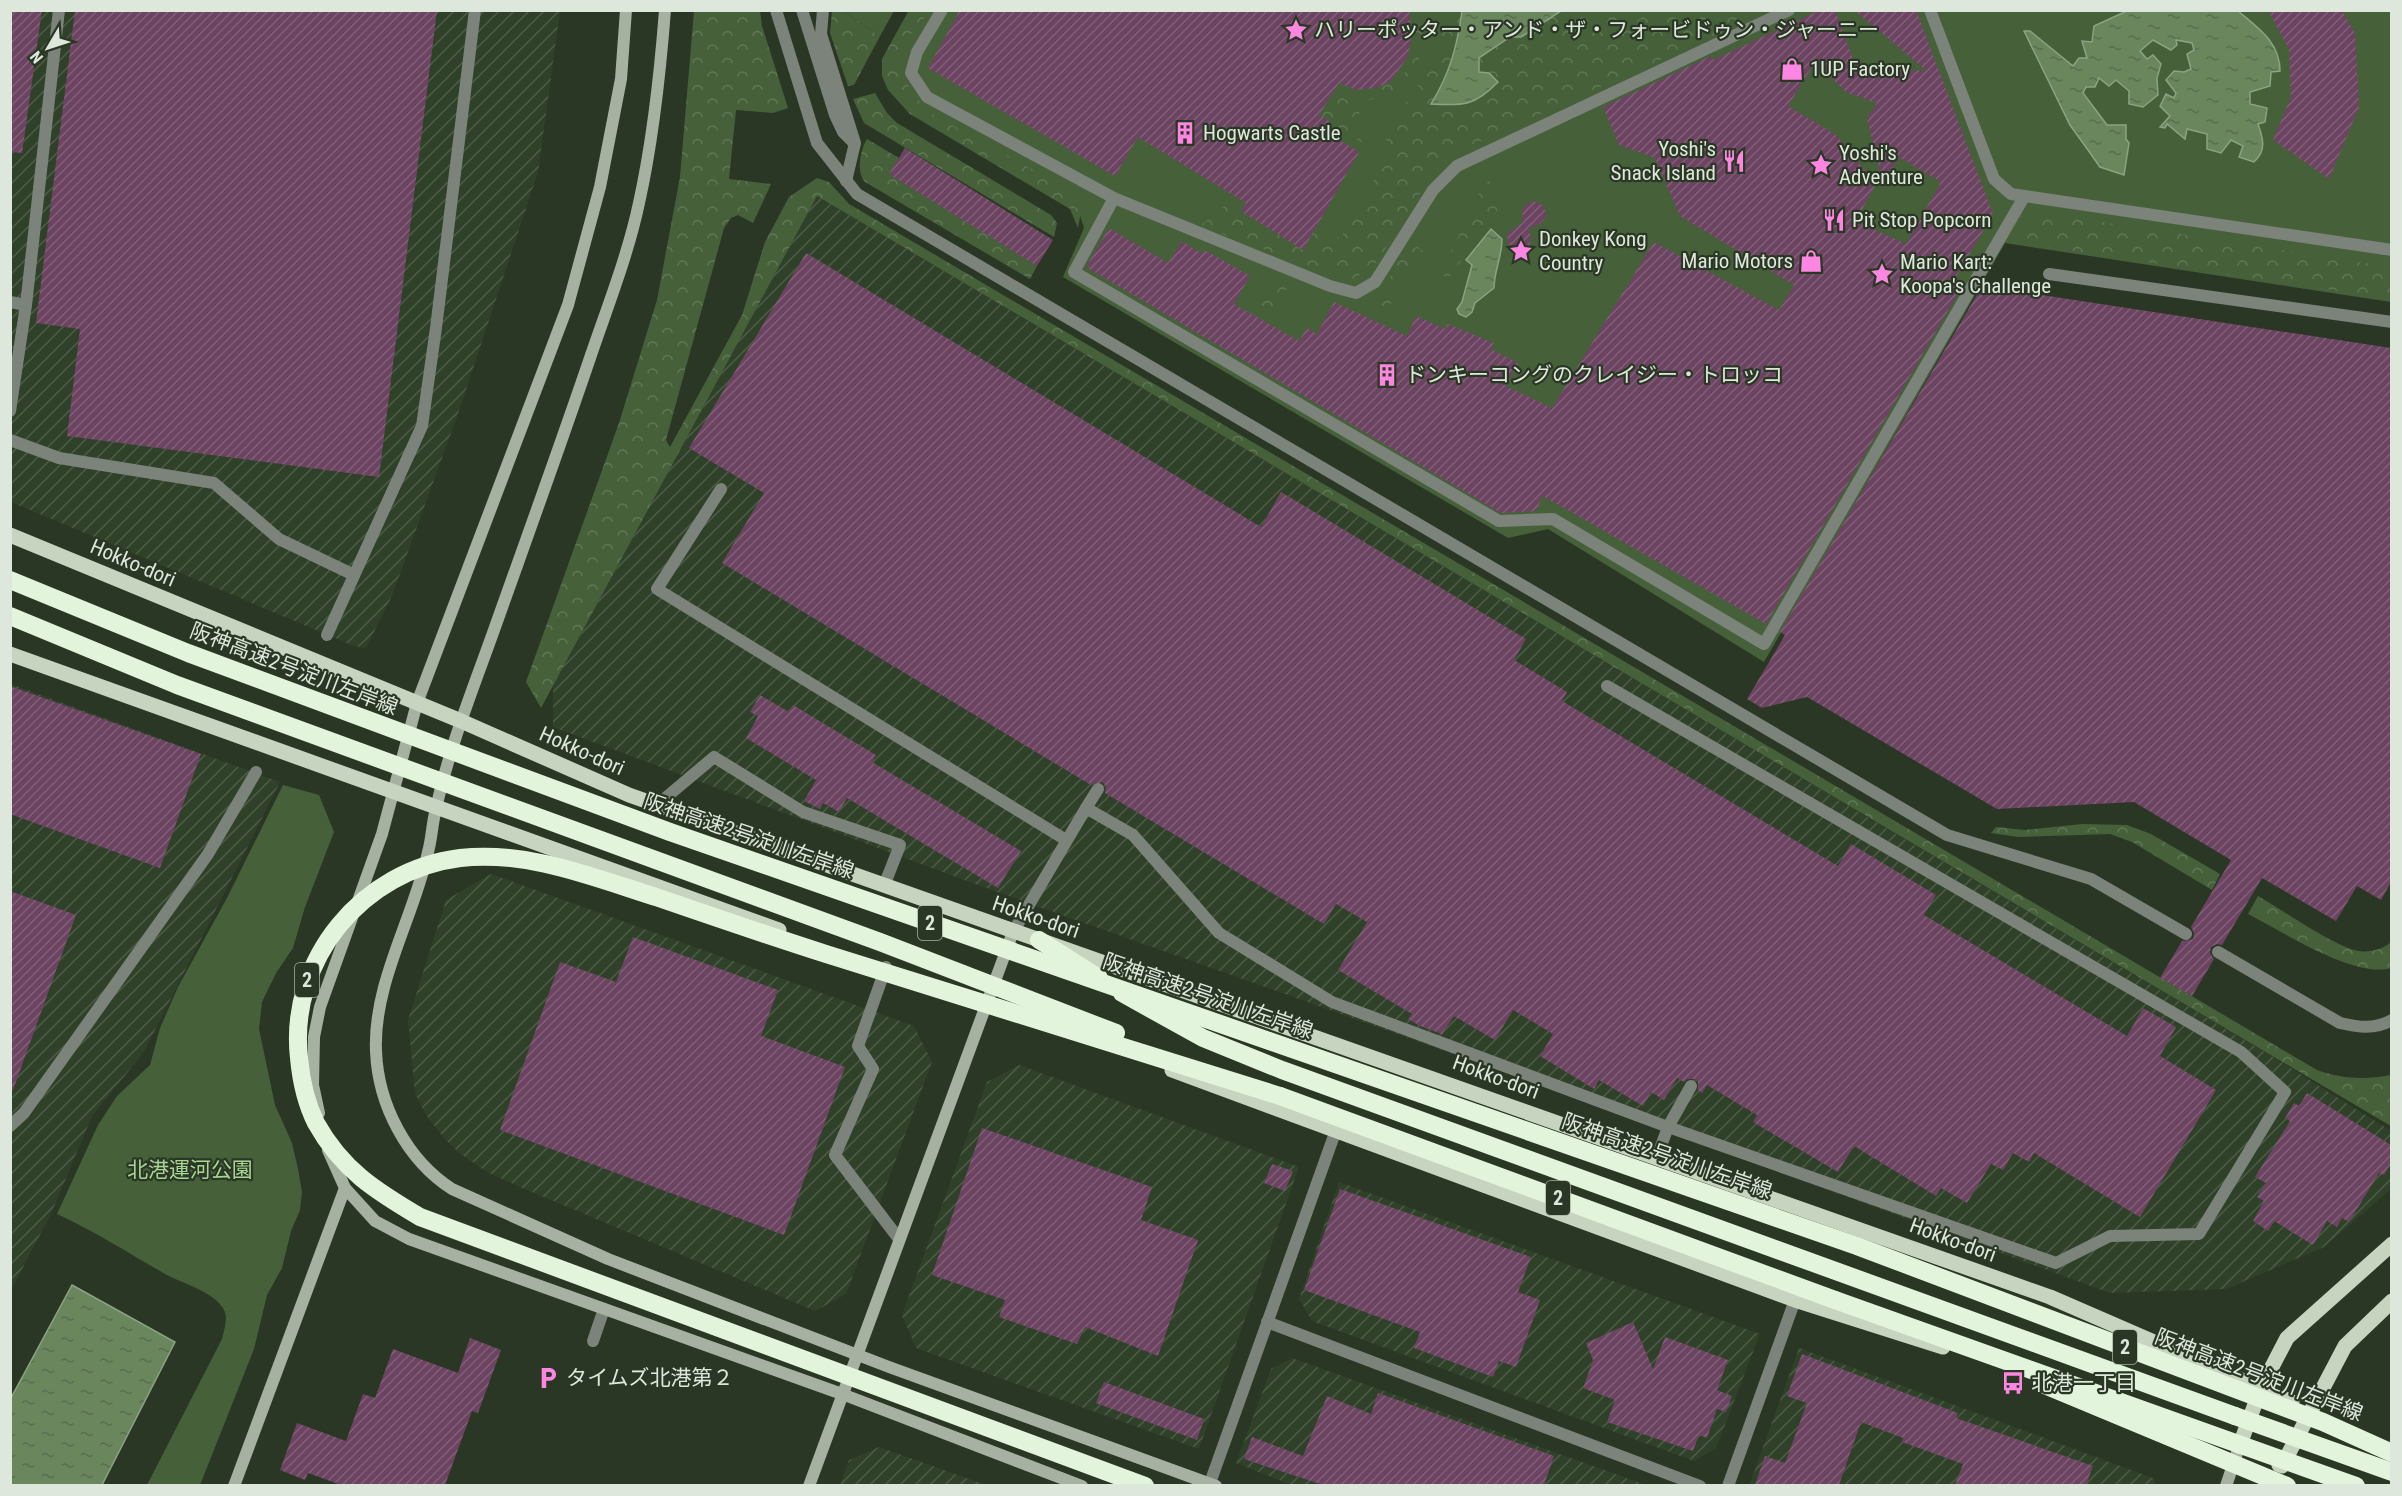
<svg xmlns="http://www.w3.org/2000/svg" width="2402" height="1496" font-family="'Roboto Condensed','Noto Sans JP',sans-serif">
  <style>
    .industrial { fill: url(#industrial-furrows) }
    .green { fill: #46613a }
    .forest { fill: url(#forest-crowns) }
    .water { fill: url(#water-ripples); stroke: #8ca383; stroke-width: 1.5 }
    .building { fill: url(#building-hatch); fill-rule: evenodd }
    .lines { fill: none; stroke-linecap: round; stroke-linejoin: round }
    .lane { stroke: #7c837a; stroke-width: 12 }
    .secondary { stroke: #a6b1a1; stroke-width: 12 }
    .primary { stroke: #c6d4c0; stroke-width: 15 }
    .highway { stroke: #e3f4dc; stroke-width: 18 }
    .highway-bridge { stroke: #e3f4dc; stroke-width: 18 }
    .labels { text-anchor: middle; stroke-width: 4.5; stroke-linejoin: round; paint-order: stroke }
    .shield { fill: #2a3724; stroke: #a8b2a4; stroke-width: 1.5 }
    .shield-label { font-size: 20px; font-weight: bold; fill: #dee7db }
    .poi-label { font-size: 21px; fill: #dee7db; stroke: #2a3724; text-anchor: start }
    .street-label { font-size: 21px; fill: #dee7db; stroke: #2a3724 }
    .park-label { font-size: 21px; fill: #a8d595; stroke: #2a3724 }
  </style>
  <defs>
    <pattern id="industrial-furrows" width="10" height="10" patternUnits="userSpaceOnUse" patternTransform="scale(1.5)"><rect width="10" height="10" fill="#304129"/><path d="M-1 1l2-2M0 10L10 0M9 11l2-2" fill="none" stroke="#4e5c47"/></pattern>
    <pattern id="forest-crowns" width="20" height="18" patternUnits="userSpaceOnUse" patternTransform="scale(1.5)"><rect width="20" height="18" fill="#46613a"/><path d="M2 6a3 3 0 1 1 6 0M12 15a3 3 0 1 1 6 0" fill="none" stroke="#607856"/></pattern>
    <pattern id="water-ripples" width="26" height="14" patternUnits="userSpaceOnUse" patternTransform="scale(1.5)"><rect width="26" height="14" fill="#69865d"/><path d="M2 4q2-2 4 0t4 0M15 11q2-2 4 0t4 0" fill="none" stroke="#5a6c52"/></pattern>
    <pattern id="building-hatch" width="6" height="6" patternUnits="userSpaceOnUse" patternTransform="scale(1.5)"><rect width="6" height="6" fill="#6c4462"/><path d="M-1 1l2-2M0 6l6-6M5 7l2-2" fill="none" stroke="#815f78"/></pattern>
  </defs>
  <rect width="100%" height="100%" fill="#2a3724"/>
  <g class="industrial">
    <path d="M10,11H560L538,172L459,411L392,596L366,648L354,646L11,502Z"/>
    <path d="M817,196L2268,1054L2391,1131V1189L2324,1247L2226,1289L2110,1293L1521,1078L972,883L553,727V686Z"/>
    <path d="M11,684L280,782L144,1052L92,1116L51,1214L11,1290Z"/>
    <path d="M491,874L914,1026L932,1062L846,1294L815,1311L520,1187L487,1172L459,1153L444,1138L428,1118L415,1094L408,1020L446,900Z"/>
    <path d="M1019,1065L1299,1167L1199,1449L916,1348L902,1315L987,1082Z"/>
    <path d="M1339,1182L1760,1334L1716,1448L1694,1461L1312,1321L1299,1299Z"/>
    <path d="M1799,1348L2153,1478L2156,1485L1749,1486Z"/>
    <path d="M1292,1358L1646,1485H1292L1236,1463L1271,1369Z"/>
    <path d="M879,1447L986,1485H840L849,1460Z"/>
  </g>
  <g class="green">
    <path d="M916,10L2391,11V302L2005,243L1764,662L1548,529L1508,538L1063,277L1084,228L1077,206L933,120L895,86L900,38Z"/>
    <path d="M843,11H894L880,36Z"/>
    <path d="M283,785L319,795L334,832L305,907L293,948L276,973L262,1002L259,1029L275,1105L292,1143L298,1169L302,1192L300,1210L291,1231L282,1268L267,1295L254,1349L200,1485H147L222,1339C224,1329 229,1317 223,1308C212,1291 184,1284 167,1275C130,1254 96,1232 57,1214L98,1125L117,1096L150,1065L160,1028L178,987L227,898Z"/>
  </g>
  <g class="forest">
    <path d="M909,10L929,11C922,22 913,30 906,41C888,69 916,101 937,117L1077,194L1082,205L1078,228L1070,209L910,114L888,90L882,76V59Z"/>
    <path d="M694,11H760L762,26L788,108L773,113L736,110L729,179L771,184L753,223L738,215L731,218L724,228L666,440L670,447L742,315L765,242L789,197L817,178L829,182L849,204L2317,1070C2342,1079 2365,1080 2391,1075V1126L817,196L541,708L526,682L619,423L657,300L680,177Z"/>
    <path d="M832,11H843L880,36L854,85L848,86L830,33Z"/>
    <path d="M1420,11H1426C1428,62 1408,95 1355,103L1367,130L1361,142L1319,115L1334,91L1346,100L1356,90L1375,88L1404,75Z"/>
    <path d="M1443,11H1462L1457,48L1432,103L1461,106L1489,73L1479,72V58L1510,37H1521L1561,11H1627L1616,31L1627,29L1650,11H1770L1452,154L1425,185L1377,262L1351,281L1200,226L1236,197L1246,203L1242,211L1302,250L1316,227L1341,239L1349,220L1371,201L1374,180L1394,114L1410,99L1435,58L1443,29Z"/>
    <path d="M875,93L887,113L897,123L1051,215L1057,223L1054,237L864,123L853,99Z"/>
    <path d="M867,139L899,158L1037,266L1030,279L865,182C856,172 860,150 867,139Z"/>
    <path d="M1489,181L1498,185L1501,199L1497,211L1450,276H1443L1442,270L1482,188Z"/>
    <path d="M2033,211L2391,267V299L2014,242Z"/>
    <path d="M1409,241L1423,251L1424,258L1396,292L1386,316L1381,315L1378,303L1381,295Z"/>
    <path d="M1281,273L1293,278C1285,294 1275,305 1268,323L1250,312L1267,284Z"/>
    <path d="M2082,824L2127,825L2151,834L2220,874L2212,890L2132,842L2110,834L2018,837L1991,833L1996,827L2025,830Z"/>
    <path d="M2258,896C2287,913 2317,935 2348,948C2362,954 2380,952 2391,942V968C2354,979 2282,931 2248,914Z"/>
  </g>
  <g class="water">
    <path d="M2129,10L2238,11C2258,28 2280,42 2280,71L2271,72L2270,86L2250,92V104L2267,108L2265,122L2258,124C2263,138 2267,150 2254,162L2239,157L2243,146L2231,140L2221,153L2207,149V134L2187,129L2185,139L2167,124L2165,128L2160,127L2170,116L2160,106L2166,94L2174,98L2176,93L2166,80L2174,71L2184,72L2191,69L2187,54L2194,50L2192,43L2176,40L2177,45L2171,50L2153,40L2140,51L2147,59L2153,55L2161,64L2157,78L2158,95L2143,107L2129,104V91L2116,80L2109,86L2099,78L2095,87H2086L2083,93L2107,125H2126V139L2129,143L2124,175L2100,167L2088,150L2070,125L2024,31H2030L2073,66L2079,58H2087L2082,41L2092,42L2094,26Z"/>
    <path d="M1462,11V10L1561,11L1521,37H1510L1479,58V72L1489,73L1498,82C1475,106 1463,106 1431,104C1450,73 1457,47 1462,11Z"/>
    <path d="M1491,229L1502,239C1502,257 1494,271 1494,288L1475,303L1472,312L1466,317L1459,314L1457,309L1462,302L1472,265L1466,260Z"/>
    <path d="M72,1285L175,1342L102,1485H11V1398Z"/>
  </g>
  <g class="building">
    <path d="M10,10H42L22,153L10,152Z"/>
    <path d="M75,10H437L379,477L67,436L80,329L36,323Z"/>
    <path d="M960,10H1409L1412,36L1407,58L1390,82L1375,88L1356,90L1339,83L1319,115L1329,121L1324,130L1359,152L1303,250L1241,211L1246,203L1138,137L1115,176L928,68Z"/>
    <path d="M1820,10H1835L1853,59L1866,67L1927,71L1854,10H1916L1993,214L1953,282L1964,283L1766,624L1543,496L1536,511L1501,513L1086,267L1109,228L1168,263L1182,241L1202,254L1205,250L1250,276L1234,304L1299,341L1307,328L1317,334L1334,302L1407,336L1416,316L1445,329L1448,324L1494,343L1491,349L1518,363L1506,386L1552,408L1654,242L1779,310L1794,285L1680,216L1655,158L1619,145L1603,107L1711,56L1713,60ZM1815,62L1846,92L1877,103L1867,118L1883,184L1899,157L1941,182L1906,244L1856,221L1876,184L1836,135L1788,106Z"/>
    <path d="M2268,10H2342L2355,34L2359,107L2329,179L2273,140L2291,97L2289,49Z"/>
    <path d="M905,148L1053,240L1037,266L889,174Z"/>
    <path d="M1533,201L1544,206L1546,217L1541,223L1529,229L1531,239L1529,247L1522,251L1514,250L1507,241L1508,233L1522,223L1523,207Z"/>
    <path d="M806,253L1261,527L1281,492L1526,639L1514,660L1567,692L1562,701L1838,866L1851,844L1936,895L1924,915L2127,1036L2143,1008L2176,1027L2160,1056L2216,1090L2140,1217L2034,1153L2029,1162L2013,1153L2003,1170L1991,1164L1967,1203L1941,1188L1936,1196L1854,1146L1838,1172L1753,1122L1757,1115L1707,1085L1702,1093L1698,1090V1082L1694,1079H1687L1684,1082L1677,1078L1664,1100L1651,1092L1643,1106L1599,1080L1594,1089L1540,1056L1553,1034L1513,1010L1495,1040L1454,1016L1442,1034L1420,1026L1408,1019L1412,1014L1338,970L1367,922L1336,904L1324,924L1105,793L1106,786L1102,782L1091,785L722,563L764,493L689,448Z"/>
    <path d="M1982,286L2391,348V882L2381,900L2357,886L2336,921L2262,878L2222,945L2217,944L2211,947L2210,953L2214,959L2192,996L2160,978L2182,941L2193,939L2194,933L2191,927L2231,860L2134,802L1997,809L1807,697L1762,708L1747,699L1785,635L1780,632Z"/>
    <path d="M10,686L201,754L160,868L10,814Z"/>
    <path d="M760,695L789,712L793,705L876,755L872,762L1021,851L998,888L847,798L839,812L823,803L820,809L804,801L816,780L746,738L758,716L750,712Z"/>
    <path d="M10,891L76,915L13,1090L10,1089Z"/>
    <path d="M633,937L778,990L761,1036L845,1067L784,1235L500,1130L560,962L616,982Z"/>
    <path d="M2307,1093L2391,1145V1163L2384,1175L2379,1173L2349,1222L2342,1218L2337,1227L2327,1221L2313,1245L2274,1221L2268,1231L2253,1221L2264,1201L2257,1197L2266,1183L2255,1177L2290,1121L2285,1118L2294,1103L2299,1106Z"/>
    <path d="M982,1128L1152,1187L1141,1220L1198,1240L1158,1356L1085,1327L1077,1344L999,1317L1005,1300L932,1275Z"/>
    <path d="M1272,1164L1293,1171L1285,1191L1264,1183Z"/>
    <path d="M1340,1189L1531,1257L1518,1292L1540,1300L1516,1367L1499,1361L1493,1377L1414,1348L1420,1332L1304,1290Z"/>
    <path d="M1633,1322L1653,1369L1665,1337L1728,1360L1717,1390L1732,1396L1726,1412L1717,1409L1707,1438L1699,1435L1693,1451L1607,1422L1615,1400L1583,1388L1593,1360L1586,1343Z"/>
    <path d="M470,1338L501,1350L478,1413L472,1411L445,1485H341L308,1473L305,1480L280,1470L297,1423L346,1441L363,1394L375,1398L393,1349L458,1373Z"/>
    <path d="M1802,1354L1958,1413L1956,1418L2093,1466L2086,1485H1955L1963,1464L1902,1442L1903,1438L1861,1422L1839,1485H1755L1765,1456L1785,1463L1807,1403L1787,1396Z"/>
    <path d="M1104,1382L1204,1419L1197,1440L1096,1403Z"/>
    <path d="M1378,1393L1554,1456L1544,1485H1323L1244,1459L1252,1437L1303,1456L1327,1396L1371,1414Z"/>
  </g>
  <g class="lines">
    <g class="lane">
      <path d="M776,10L817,143L857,194L1947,835L2091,879L2186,934"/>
      <path d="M802,10L835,115L843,132L854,143"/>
      <path d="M823,10L821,34L855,143L846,181"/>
      <path d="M942,10L917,52L911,73L927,97L1114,198L1330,286L1356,293L1375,282L1433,190L1457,166L1789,10"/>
      <path d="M1930,10L1994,179L2011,194L2392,250"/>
      <path d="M1114,198L1074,272L1499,521L1553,519L1764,644L2024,197"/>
      <path d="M2049,274L2392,322"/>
      <path d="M10,302L26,305"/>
      <path d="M10,411L26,305L59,10"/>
      <path d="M10,440L59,458L214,483L279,539L354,575"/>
      <path d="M721,489L657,589L1066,840"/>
      <path d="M327,635L422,426L436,328L475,10"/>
      <path d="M657,805L714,757L803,812L900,845L884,886"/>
      <path d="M1086,808L1098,789"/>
      <path d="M1013,932L1086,808L1133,835L1219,933L1332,1002L1668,1127L2056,1263L2110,1236L2199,1234L2285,1092L2241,1052L1607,686"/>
      <path d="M2218,952L2340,1023C2358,1027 2374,1030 2392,1020"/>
      <path d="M886,967L858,1046L873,1069L835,1155L899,1239"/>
      <path d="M10,1126L24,1113L208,854L256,772"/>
      <path d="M1657,1157L1668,1127L1691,1086"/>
      <path d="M1267,1322L1700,1486"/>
      <path d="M593,1341L604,1309"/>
      <path d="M1210,1483L1336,1130"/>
      <path d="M1728,1486L1795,1300"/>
    </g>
    <g class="secondary">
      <path d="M665,10C660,75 653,140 639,203C628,255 607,308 590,358C559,449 526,540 494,630C473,689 449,748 436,809C432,823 432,838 428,852C414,917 373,983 376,1051C378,1105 407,1160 452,1189L608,1259L889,1367L1216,1486"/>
      <path d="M319,1113L313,1085L314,1037L320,1007L382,834L417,703L568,305L600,187L621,79L626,10"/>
      <path d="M328,1150L345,1188L375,1221L409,1239L842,1394L1082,1486"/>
      <path d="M234,1486L345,1188"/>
      <path d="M809,1486L1013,932"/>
      <path d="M2226,1486L2239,1447"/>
    </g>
    <g class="primary">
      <path d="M10,535L461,721L629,795L2050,1297L2292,1402"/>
      <path d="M10,654L779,930"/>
      <path d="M1172,1070L1795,1300L1943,1347"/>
      <path d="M2239,1447L2261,1388L2287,1338L2392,1244"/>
      <path d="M2279,1465L2282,1466L2345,1346L2392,1301"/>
    </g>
    <g class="highway">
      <path d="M1039,940L1099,978"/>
      <path d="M1122,993L1203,1038L1282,1070L2235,1416"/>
      <path d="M1280,1096L1835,1300"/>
    </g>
    <g class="highway-bridge">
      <path d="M10,580L188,653L670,832L1857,1246L2323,1422L2392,1453"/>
      <path d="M10,616L177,685L880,942L1116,1033"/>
      <path d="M1835,1300L2356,1486"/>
      <path d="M2042,1384L2287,1486"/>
      <path d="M2235,1416L2392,1472"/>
      <path d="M1145,1486L420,1217C376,1191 342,1170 316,1123C306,1103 301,1080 299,1058C288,959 363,870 460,858C528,850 595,878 659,898C714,917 770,936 826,954C977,1002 1129,1048 1280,1096"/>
    </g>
  </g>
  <defs>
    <g id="sight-bare" transform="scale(1.8)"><path d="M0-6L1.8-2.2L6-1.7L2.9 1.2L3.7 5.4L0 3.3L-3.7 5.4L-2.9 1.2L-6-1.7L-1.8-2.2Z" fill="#fd86e3" stroke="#2a3724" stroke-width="2.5" paint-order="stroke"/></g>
    <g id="shop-bare" transform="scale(1.8)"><path d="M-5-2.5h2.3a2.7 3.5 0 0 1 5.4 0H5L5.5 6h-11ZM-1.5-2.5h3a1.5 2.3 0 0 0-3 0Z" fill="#fd86e3" stroke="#2a3724" stroke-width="2.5" paint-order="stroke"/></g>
    <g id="building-bare" transform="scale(1.8)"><path d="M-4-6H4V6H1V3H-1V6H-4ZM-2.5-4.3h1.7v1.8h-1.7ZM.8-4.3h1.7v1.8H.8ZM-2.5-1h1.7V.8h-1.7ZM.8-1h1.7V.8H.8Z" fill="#fd86e3" stroke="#2a3724" stroke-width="2.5" paint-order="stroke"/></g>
    <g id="restaurant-bare" transform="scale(1.8)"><path d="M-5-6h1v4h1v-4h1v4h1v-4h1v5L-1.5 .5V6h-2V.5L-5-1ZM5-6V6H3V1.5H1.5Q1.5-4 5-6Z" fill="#fd86e3" stroke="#2a3724" stroke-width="2.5" paint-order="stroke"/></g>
    <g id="parking-bare" transform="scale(1.8)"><path d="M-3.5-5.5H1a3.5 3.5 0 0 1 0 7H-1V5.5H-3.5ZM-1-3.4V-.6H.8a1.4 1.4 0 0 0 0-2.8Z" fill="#fd86e3" stroke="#2a3724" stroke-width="2.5" paint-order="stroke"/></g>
    <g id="bus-bare" transform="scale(1.8)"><path d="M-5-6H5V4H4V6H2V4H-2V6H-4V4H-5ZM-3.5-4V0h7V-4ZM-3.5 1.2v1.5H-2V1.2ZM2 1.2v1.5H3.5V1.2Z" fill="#fd86e3" stroke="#2a3724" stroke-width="2.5" paint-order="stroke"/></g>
  </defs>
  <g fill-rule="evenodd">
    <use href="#sight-bare" x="1296" y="30"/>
    <use href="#shop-bare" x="1792" y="69"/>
    <use href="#building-bare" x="1185" y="133"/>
    <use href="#restaurant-bare" x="1734" y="161"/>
    <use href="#sight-bare" x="1821" y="165"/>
    <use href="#restaurant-bare" x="1834" y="220"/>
    <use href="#sight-bare" x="1521" y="251"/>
    <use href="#shop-bare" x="1811" y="261"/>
    <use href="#sight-bare" x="1882" y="274"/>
    <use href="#building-bare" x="1387" y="375"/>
    <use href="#parking-bare" x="548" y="1378"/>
    <use href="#bus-bare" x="2013" y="1383"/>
  </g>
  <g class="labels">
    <g class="shield">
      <rect x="918" y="906" width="24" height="34" rx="4.5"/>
      <rect x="295" y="963" width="24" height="34" rx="4.5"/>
      <rect x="1546" y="1181" width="24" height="34" rx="4.5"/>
      <rect x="2113" y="1330" width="24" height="34" rx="4.5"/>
    </g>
    <g class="shield-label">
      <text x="930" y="930">2</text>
      <text x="307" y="987">2</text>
      <text x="1558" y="1205">2</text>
      <text x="2125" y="1354">2</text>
    </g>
    <g class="poi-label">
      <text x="1314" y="37">ハリーポッター・アンド・ザ・フォービドゥン・ジャーニー</text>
      <text x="1810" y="76">1UP Factory</text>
      <text x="1203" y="140">Hogwarts Castle</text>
      <text x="1716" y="156" text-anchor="end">Yoshi's<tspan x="1716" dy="24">Snack Island</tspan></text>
      <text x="1839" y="160">Yoshi's<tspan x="1839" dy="24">Adventure</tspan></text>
      <text x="1852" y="227">Pit Stop Popcorn</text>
      <text x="1539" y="246">Donkey Kong<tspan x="1539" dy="24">Country</tspan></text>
      <text x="1793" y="268" text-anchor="end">Mario Motors</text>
      <text x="1900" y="269">Mario Kart:<tspan x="1900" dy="24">Koopa's Challenge</tspan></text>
      <text x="1405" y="382">ドンキーコングのクレイジー・トロッコ</text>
      <text x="566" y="1385">タイムズ北港第２</text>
      <text x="2031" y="1390">北港一丁目</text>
    </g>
    <g class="street-label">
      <text transform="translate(133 563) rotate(23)" y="7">Hokko-dori</text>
      <text transform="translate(294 669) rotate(21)" y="7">阪神高速2号淀川左岸線</text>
      <text transform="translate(582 751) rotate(24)" y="7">Hokko-dori</text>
      <text transform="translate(749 836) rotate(19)" y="7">阪神高速2号淀川左岸線</text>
      <text transform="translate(1036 917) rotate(19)" y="7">Hokko-dori</text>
      <text transform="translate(1208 996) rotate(19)" y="7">阪神高速2号淀川左岸線</text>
      <text transform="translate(1496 1077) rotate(20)" y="7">Hokko-dori</text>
      <text transform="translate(1667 1156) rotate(19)" y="7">阪神高速2号淀川左岸線</text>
      <text transform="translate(1953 1240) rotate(20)" y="7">Hokko-dori</text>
      <text transform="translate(2259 1375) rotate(21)" y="7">阪神高速2号淀川左岸線</text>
    </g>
    <g class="park-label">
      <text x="190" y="1177">北港運河公園</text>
    </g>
  </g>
  <rect width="2402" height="1496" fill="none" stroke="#dee7db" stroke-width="24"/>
  <g transform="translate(48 48) rotate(231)" stroke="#2a3724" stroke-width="4.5" paint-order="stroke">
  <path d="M0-4.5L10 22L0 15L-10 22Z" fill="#dee7db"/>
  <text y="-9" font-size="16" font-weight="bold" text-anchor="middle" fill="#dee7db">N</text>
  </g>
</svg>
